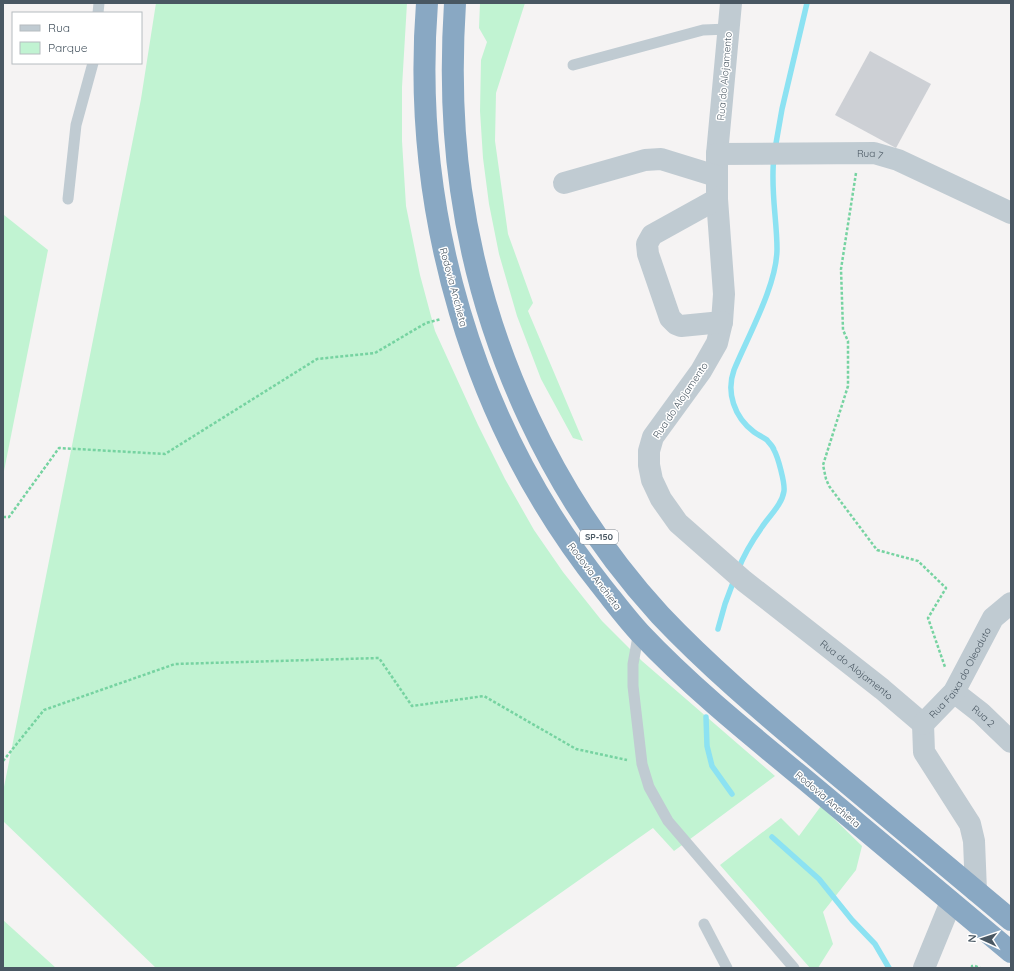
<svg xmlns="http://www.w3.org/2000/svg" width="1014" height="971" font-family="Quicksand,sans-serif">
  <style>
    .green { fill: #c1f3d2 }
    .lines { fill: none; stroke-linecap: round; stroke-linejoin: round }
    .stream { stroke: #8ce2f2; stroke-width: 5.5 }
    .building { fill: #cdd0d5 }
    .path { stroke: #76d3a1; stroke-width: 2.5; stroke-dasharray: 3 2; stroke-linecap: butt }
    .service { stroke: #c0cbd2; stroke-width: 11 }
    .minor { stroke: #c0cbd2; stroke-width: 22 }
    .motorway { stroke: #89a8c3; stroke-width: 22 }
    .labels { text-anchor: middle; stroke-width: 3; stroke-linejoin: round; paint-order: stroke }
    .shield { fill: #fff; stroke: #808991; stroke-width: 1 }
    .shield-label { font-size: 9px; font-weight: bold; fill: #495762 }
    .street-label { font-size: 10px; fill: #495762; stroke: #fff }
  </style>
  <rect width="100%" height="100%" fill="#f5f3f3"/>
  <g class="green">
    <path d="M156,3H407L402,87V141L406,206L420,275L435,331L478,425L505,479L534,530L563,572L602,621L642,661L775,776L674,851L653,828L454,968H156L3,821V792L141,99Z"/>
    <path d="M480,3H525L496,93L495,141L508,234L533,303L528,311L583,441L573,438L541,379L517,316L499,254L489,204L483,158L480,111L481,60L487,42L479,28Z"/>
    <path d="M4,215L48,250L3,476V216Z"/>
    <path d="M821,806L862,846L856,870L823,912L833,944L818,968H810L720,865L781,818L799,836Z"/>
    <path d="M3,920L56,968H3Z"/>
  </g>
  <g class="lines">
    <g class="stream">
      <path d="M775,149L782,109L807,3"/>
      <path d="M738,570C744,554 752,541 762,527C769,516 782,505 784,491C785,483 778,457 774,450C773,446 769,443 767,440C763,437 758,435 754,432C734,417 726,392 734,370C748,336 777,285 777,249C777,219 770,188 774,157"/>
      <path d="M718,629L725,604L734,580"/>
      <path d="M706,717L707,746L712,766L732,794"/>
      <path d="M772,837L819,879L852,920L875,944L889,968"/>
    </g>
  </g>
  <path class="building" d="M870,51L931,84L896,148L835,115Z"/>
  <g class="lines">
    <g class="path">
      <path d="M856,173L841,269L843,330L848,341V386L823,465L826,479L829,486L877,550L918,561L946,588L928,618L945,667"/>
      <path d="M3,517H9L59,448L165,454L317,359L375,353L426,323L441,319"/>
      <path d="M3,761L44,710L175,664L379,658L412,706L484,696L576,749L627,760"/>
      <path d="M972,968V966H975L980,968"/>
    </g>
    <g class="service">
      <path d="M98,13L99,3"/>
      <path d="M573,65L703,30L728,29"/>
      <path d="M68,199L76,125L93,63"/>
      <path d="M639,631L633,664V686L642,764L649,787L668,821L794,968"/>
      <path d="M704,924L727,968"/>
    </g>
    <g class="minor">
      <path id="s1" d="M731,3L717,154V199L724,294L722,322L717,343L701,371L653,437L649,451V465L652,480L661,499L678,523L744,581L882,689L923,724"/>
      <path id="s2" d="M717,154L874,153L898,160L1011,213"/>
      <path d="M564,183L645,160L661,159L716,176"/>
      <path d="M717,199L652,235L647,244L648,254L670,318L676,324L681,326L722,322"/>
      <path id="s3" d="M954,692L981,713L1011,742"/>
      <path d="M923,724L924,752L970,824L974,841L976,891"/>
      <path id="s4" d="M923,724L954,692L993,618L1011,603"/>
      <path d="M924,968L951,902"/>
    </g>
    <g class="motorway">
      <path d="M427,3C411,211 472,424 603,588C615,603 627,619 640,633C690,686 747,732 803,778C872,836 942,894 1011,952"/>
      <path d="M455,3C451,65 452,128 461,190C483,346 553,498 660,615C712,670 770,718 828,767C889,818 950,869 1011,920"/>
    </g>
  </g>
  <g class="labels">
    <rect class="shield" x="580" y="530" width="38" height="14" rx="3"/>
    <g class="shield-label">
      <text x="599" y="540">SP-150</text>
    </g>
    <g class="street-label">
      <text transform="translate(724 76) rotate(-85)" y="4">Rua do Alojamento</text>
      <text dy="4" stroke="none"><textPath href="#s2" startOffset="153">Rua 7</textPath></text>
      <text transform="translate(454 287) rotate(75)" y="4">Rodovia Anchieta</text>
      <text transform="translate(680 400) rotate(-56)" y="4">Rua do Alojamento</text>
      <text transform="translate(595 576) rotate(53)" y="4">Rodovia Anchieta</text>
      <text dy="4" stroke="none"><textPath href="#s1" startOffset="781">Rua do Alojamento</textPath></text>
      <text dy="4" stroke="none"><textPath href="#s4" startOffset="64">Rua Faixa do Oleoduto</textPath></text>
      <text dy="4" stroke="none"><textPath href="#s3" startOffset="38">Rua 2</textPath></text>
      <text transform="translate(828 799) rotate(40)" y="4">Rodovia Anchieta</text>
    </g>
  </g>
  <rect width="1014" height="971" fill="none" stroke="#495762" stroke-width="8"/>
  <rect x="12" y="12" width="130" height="52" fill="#ffffff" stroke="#b6bcc0"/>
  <rect x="20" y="25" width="20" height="6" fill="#c0cbd2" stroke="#b6bcc0"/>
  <text x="48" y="32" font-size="12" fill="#495762">Rua</text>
  <rect x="20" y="42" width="20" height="12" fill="#c1f3d2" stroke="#b6bcc0"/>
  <text x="48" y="52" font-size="12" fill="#495762">Parque</text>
  <g transform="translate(982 939) rotate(273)" stroke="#ffffff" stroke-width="3" paint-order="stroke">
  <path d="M0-3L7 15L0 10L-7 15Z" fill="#495762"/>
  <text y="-6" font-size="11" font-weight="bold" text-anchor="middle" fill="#495762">N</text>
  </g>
</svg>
